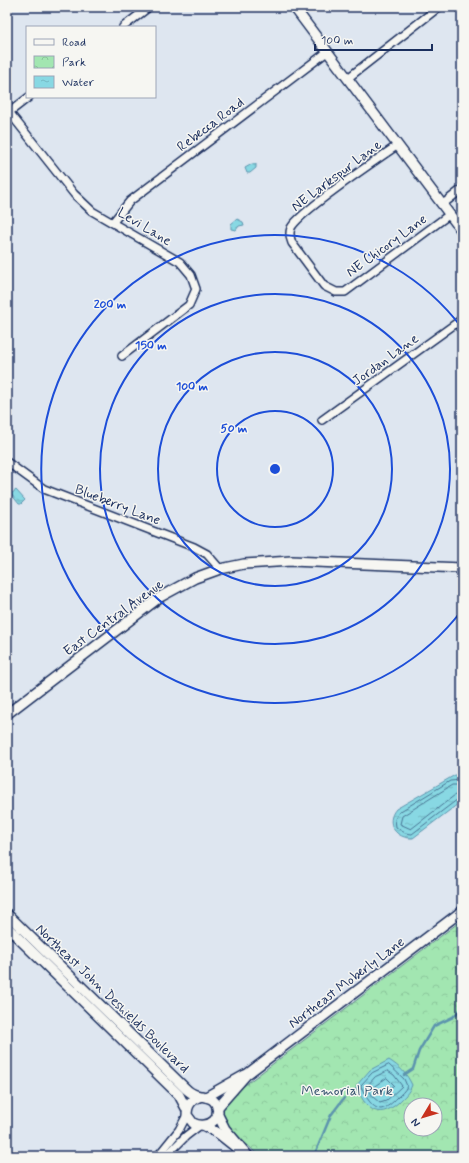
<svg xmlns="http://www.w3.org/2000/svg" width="469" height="1163" font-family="Mynerve,sans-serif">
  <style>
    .park { fill: url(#park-crowns); stroke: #5e8a88; fill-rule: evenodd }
    .water { fill: url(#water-ripples); stroke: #5c94ae }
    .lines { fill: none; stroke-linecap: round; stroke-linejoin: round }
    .shore { stroke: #477393; stroke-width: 1 }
    .stream { stroke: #5c94ae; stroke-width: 2.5 }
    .street-casing { stroke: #1b2f5e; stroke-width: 10 }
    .secondary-casing { stroke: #1b2f5e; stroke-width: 12 }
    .street { stroke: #f6f6f2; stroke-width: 7 }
    .secondary { stroke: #f6f6f2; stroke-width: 9 }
    .ring { fill: none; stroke: #1d4ed8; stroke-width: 2 }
    .labels { text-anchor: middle; stroke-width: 3; stroke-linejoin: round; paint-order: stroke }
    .street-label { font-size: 14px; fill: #1b2f5e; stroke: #f6f6f2 }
    .park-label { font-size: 14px; fill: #36546f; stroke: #f6f6f2 }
    .centre { fill: #1d4ed8; stroke: #f6f6f2; stroke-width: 2 }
    .ring-label { font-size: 12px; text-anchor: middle; font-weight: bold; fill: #1d4ed8; stroke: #f6f6f2; stroke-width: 3; stroke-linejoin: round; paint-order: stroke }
  </style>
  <defs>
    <pattern id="park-crowns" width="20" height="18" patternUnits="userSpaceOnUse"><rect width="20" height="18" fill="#a2e6b1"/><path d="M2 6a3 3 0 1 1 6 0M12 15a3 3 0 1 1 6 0" fill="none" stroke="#8bc69b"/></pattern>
    <pattern id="water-ripples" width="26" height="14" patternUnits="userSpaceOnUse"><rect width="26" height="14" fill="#88d8e3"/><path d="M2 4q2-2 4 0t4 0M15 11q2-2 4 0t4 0" fill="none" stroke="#75bac5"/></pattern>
  </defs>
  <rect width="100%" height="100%" fill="#dee6f0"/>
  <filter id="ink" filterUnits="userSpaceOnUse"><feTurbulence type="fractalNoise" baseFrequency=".025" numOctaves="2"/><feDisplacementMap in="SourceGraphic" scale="8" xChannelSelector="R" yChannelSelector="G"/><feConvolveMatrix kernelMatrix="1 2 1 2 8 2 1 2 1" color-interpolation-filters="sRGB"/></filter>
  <g filter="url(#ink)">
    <path class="park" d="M462,920V1156H259C250,1147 223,1124 223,1113C222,1107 225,1103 228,1098ZM411,1105H435V1129H411Z"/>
    <g class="water">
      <path d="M252,164H256V168L250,173H247L245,168Z"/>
      <path d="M237,219L243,222L244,225L239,226L236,230L231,229V224Z"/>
      <path d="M16,490L25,500L21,504H19L11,494Z"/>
      <path d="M455,775L462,776V801L413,838C396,839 384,823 396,809Z"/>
      <path d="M389,1060C400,1067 407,1074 412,1085C409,1093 404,1097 398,1103C377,1121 365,1108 356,1086L370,1070Z"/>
    </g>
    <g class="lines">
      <g class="shore">
        <path d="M462,780L450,781L399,812L395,819L396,827L405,833L412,834L458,799L462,798"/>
        <path d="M462,785H452L402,816L400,824L411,829L455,795L462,793"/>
        <path d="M389,1065L404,1079L407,1086C405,1091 401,1094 397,1098C393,1102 387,1108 381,1109C372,1109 363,1093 361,1085L372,1073Z"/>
        <path d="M388,1071L394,1075L402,1086L386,1101L380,1103L373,1097L367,1086L375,1077Z"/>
        <path d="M387,1078L394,1085L381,1096L374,1087Z"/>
      </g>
      <g class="stream">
        <path d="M404,1075L413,1069L419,1051L434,1026L453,1017L462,1008"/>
        <path d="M355,1090L361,1088"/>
        <path d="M314,1156L331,1115L344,1098"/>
      </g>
      <g class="street-casing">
        <g id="street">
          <path d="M123,27L149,7"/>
          <path d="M348,78L439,7"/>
          <path d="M9,112L74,194L92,211L180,262L191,275L196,289L189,305L122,356"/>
          <path d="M7,114L29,97"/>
          <path d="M398,145C379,158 299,212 291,228C289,233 290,238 292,243L324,286L336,292H345L450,214"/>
          <path d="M443,204L462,189"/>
          <path d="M113,222L130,201L327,52"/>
          <path d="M322,420L462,319"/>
          <path d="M7,462L44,489L194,547L207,554L220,569"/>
          <path d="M158,1156L179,1130L187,1115"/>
          <path d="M166,1156L186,1136L199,1126"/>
        </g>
      </g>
      <g class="secondary-casing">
        <g id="secondary">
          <path d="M294,7L462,231"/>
          <path d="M7,714L160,597L195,578L220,569L244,564L291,561L462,568"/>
          <path d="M7,914L185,1088C188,1091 192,1094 196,1095C202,1097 209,1096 214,1101C226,1116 209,1131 193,1123L187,1115C187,1104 192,1099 202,1096"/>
          <path d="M7,927L179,1095L187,1110"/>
          <path d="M206,1097L245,1075"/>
          <path d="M217,1108L246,1075L462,911"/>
          <path d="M217,1113L225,1129L248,1156"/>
          <path d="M205,1126L219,1134L243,1153"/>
        </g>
      </g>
      <use href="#street" class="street"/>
      <use href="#secondary" class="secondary"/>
    </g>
  </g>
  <g class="ring">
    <circle cx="275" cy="469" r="58"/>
    <circle cx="275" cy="469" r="117"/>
    <circle cx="275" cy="469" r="175"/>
    <path d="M462 610A234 234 0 1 1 462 328"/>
  </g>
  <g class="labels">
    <g class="street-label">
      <text transform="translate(210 124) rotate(-37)" y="5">Rebecca Road</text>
      <text transform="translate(336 175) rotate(-37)" y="5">NE Larkspur Lane</text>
      <text transform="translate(145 226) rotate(31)" y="5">Levi Lane</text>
      <text transform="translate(386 245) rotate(-36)" y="5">NE Chicory Lane</text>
      <text transform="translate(385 359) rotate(-36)" y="5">Jordan Lane</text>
      <text transform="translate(118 504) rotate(21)" y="5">Blueberry Lane</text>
      <text transform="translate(113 617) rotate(-36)" y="5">East Central Avenue</text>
      <text transform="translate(346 982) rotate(-37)" y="5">Northeast Moberly Lane</text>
      <text transform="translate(113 998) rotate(44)" y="5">Northeast John Deshields Boulevard</text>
    </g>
    <g class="park-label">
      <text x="347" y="1095">Memorial Park</text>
    </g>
  </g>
  <circle cx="275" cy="469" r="6" class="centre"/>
  <g class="ring-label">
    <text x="110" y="308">200 m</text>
    <text x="151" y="349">150 m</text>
    <text x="192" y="390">100 m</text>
    <text x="234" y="432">50 m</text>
  </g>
  <rect width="469" height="1163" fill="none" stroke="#f6f6f2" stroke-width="24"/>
  <rect x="12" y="12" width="445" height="1139" fill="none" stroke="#1b2f5e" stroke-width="1.5" filter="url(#ink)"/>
  <rect x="26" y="26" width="130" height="72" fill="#f6f6f2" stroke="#9ea6b7"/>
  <rect x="34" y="39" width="20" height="6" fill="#f6f6f2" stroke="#9ea6b7"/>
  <text x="62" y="46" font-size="12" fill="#1b2f5e">Road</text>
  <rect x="34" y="56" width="20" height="12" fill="url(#park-crowns)" stroke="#9ea6b7"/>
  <text x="62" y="66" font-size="12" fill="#1b2f5e">Park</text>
  <rect x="34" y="76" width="20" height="12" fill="url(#water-ripples)" stroke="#9ea6b7"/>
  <text x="62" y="86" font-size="12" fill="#1b2f5e">Water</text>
  <g transform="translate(423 1117) rotate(232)"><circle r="19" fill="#f6f6f2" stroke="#9ea6b7"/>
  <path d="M0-3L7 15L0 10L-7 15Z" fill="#c8321e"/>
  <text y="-6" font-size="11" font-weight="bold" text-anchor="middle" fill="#1b2f5e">N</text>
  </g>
  <path d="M315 44v6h117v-6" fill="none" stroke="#1b2f5e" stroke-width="2"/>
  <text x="321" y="44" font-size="12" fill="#1b2f5e" stroke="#f6f6f2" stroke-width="3" paint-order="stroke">100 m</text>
</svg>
